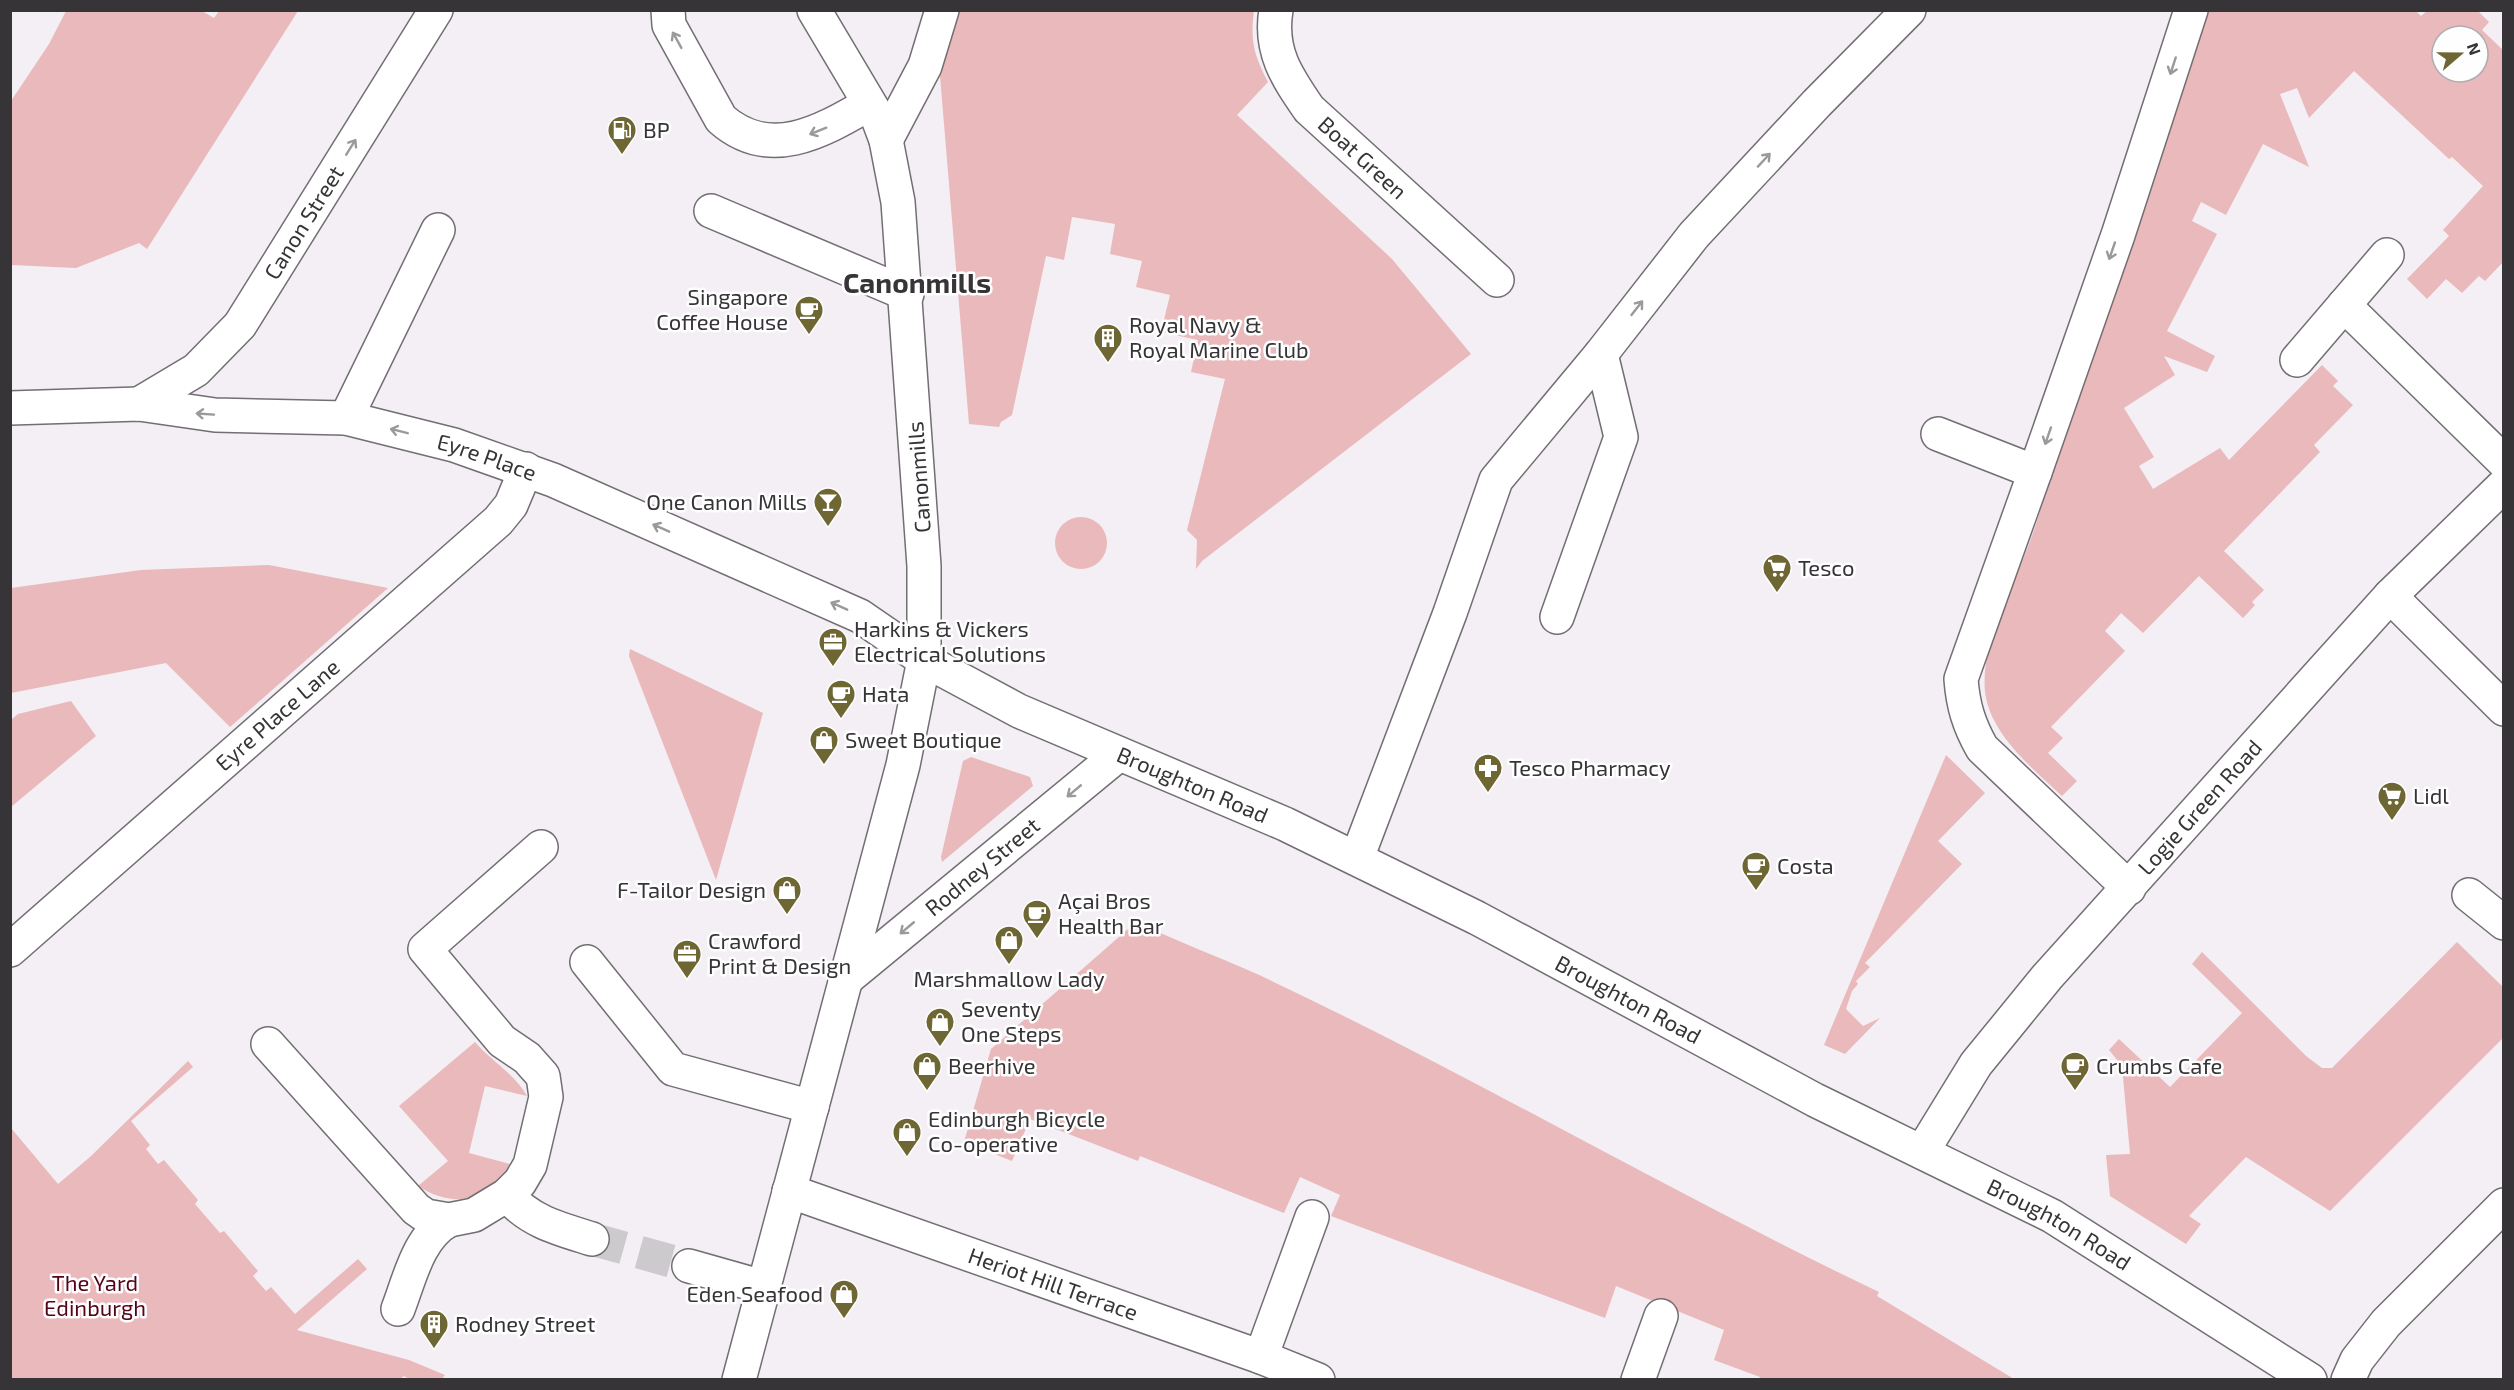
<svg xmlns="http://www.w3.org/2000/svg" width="2514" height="1390" font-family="'Exo 2',sans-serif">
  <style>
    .green { fill: #eab9bb; fill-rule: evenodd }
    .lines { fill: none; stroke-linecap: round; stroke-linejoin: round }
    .minor-tunnel { stroke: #cdcace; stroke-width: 33; stroke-dasharray: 33 16; stroke-linecap: butt }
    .minor-casing { stroke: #726e73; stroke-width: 36 }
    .major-casing { stroke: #726e73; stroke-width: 36 }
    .minor { stroke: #fff; stroke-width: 33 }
    .major { stroke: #fff; stroke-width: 33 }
    .oneway { stroke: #9a9a9a }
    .labels { text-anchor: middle; stroke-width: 5; stroke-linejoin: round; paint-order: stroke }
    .poi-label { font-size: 22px; fill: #363436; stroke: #fefeff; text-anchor: start }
    .street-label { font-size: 22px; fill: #363436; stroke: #fefeff }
    .park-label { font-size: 22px; fill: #550417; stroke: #fefeff }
    .district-label { font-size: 28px; font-weight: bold; fill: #363436; stroke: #fefeff }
  </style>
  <rect width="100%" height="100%" fill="#f3eff4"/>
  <g class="green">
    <path d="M2415,10L2421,16L2427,11H2478L2489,22L2482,30L2503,50V262L2485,281L2479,276L2462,293L2446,279L2427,299L2407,279L2449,236L2443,230L2483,186L2452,157L2449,159L2354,71L2309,118L2297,88L2280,94L2309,167L2263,144L2226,215L2201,202L2192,221L2217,234L2167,331L2215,356L2207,372L2164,356L2175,375L2124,408L2154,457L2139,466L2153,489L2220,448L2229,460L2322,365L2338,381L2333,386L2353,405L2314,445L2320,452L2224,551L2264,590L2252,602L2255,605L2243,618L2199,576L2143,633L2121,613L2105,631L2125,651L2051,727L2063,738L2048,753L2077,781L2062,796C2033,769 1990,734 1985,692C1980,641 2017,581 2033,533C2090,359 2146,184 2203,11ZM2442,36H2478V72H2442Z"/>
    <path d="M66,11H202L214,18L219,11H298L147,249L139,243L76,268L11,265V101L49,44Z"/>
    <path d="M959,11H1254C1250,41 1254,55 1268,82L1237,115L1392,259L1471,354L1202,561L1196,569L1197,540L1187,530L1225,379L1191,372L1198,340L1161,332L1170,295L1136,287L1142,261L1110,254L1115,224L1072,217L1064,260L1046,256L1012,415L1001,422L999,427L969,424L940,76Z"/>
    <circle cx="1081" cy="543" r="26"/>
    <path d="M269,565L388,588L230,727L166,663L11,693V588L141,570Z"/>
    <path d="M630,649L763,713L716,880L629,656Z"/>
    <path d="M71,701L96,736L11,807V720L18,714Z"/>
    <path d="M1946,755L1985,793L1938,841L1962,864L1865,963L1870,967L1856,981L1858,984L1852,991L1846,1009L1863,1026L1880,1018L1845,1054L1824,1045Z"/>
    <path d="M971,757L1030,777L1033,786L942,862L941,857L963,761Z"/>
    <path d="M1136,922C1176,941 1217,956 1257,974C1468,1073 1669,1192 1879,1292L1877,1296L2014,1379H1759L1760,1377L1714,1360L1724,1330L1616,1286L1605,1318L1331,1216L1340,1195L1300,1177L1284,1213L1140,1156L1138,1161L1030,1119L1012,1161L964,1142L991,1049Z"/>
    <path d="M2457,942L2503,987V1038L2330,1211L2246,1157L2189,1216L2201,1224L2186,1244L2110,1196L2106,1155L2130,1154L2122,1066L2109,1050L2119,1039L2170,1087L2242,1013L2192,964L2202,952L2306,1056L2322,1068H2332Z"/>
    <path d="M475,1042C492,1062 514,1073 527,1096L485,1086L469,1153L510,1164C489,1202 453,1209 418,1186L448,1161L399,1106Z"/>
    <path d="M188,1061L193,1067L131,1121L150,1145L146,1149L158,1164L164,1160L198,1200L195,1204L220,1233L224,1231L258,1271L253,1276L266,1291L271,1287L295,1314L358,1259L367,1269L297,1330L409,1360L445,1375L442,1379H410L403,1376L401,1380L11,1379V1128L58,1184L90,1157Z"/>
  </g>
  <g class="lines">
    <path class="minor-tunnel" d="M592,1239L689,1266"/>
    <g class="minor-casing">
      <g id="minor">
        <path d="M668,10L669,25L721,119C770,162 822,131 869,104"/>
        <path id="s1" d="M1276,10C1269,51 1287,77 1309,109L1497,280"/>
        <path d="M886,140L925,66L942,10"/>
        <path d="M711,211L907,294"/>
        <path d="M2344,305L2504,462"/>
        <path d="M2297,360L2387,255"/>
        <path id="s2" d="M139,404L196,370L240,325L436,10"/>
        <path d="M346,418L438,230"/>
        <path d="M1938,434L2035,472L1961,679C1963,706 1969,725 1982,748L2129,888"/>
        <path d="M2035,472L2118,235L2191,10"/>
        <path d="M2390,596L2504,709"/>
        <path d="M1557,617L1621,437L1601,354"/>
        <path d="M1357,858L1450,613L1496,480L1601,354L1694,235L1817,103L1909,10"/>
        <path d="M2469,895L2504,923"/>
        <path id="s3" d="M10,950L498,521L511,505L526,469"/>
        <path d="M587,962L673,1069L812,1107"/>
        <path id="s4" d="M845,980L1119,754"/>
        <path d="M268,1044L416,1209L426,1216L449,1220L474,1215L507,1195L520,1182L530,1165L546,1097L543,1076L527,1058L502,1041L425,949L541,847"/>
        <path id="s5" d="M1922,1152L1976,1064L2047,977L2390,596L2504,485"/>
        <path id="s6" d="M789,1191L1261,1357L1318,1380"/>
        <path d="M507,1195C530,1222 560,1229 592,1239"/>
        <path d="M689,1266L763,1287"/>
        <path d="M398,1309C410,1278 418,1237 449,1220"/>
        <path d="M1261,1357L1312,1217"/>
        <path d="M1638,1380L1661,1316"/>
        <path d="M2348,1380L2357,1360L2386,1323L2504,1205"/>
      </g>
    </g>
    <g class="major-casing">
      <g id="major">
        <path id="s7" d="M10,408L139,404L215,415L346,418L454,445L553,480L860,616L924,660L1019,711L1285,824L1477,918L1815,1100L2052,1216L2310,1380"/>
        <path d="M739,1380L903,765L924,660V566L898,202L886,140L877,116L814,10"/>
      </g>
    </g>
    <use href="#minor" class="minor"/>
    <use href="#major" class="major"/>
  </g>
  <defs><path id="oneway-shaft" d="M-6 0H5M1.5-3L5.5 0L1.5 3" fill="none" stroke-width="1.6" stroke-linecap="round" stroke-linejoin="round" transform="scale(1.5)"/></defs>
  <g class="oneway">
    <use href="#oneway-shaft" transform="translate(677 40) rotate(-119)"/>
    <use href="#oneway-shaft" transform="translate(2173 66) rotate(108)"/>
    <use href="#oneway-shaft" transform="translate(818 131) rotate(158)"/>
    <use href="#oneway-shaft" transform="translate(351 147) rotate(-58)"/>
    <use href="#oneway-shaft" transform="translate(1764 160) rotate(-47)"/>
    <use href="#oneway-shaft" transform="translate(2112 251) rotate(109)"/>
    <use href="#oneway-shaft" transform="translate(1637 308) rotate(-52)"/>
    <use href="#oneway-shaft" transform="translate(205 414) rotate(-176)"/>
    <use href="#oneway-shaft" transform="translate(399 431) rotate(-166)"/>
    <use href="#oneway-shaft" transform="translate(2048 436) rotate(109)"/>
    <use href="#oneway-shaft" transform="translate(661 528) rotate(-156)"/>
    <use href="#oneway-shaft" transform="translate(839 606) rotate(-156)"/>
    <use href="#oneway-shaft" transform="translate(1074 791) rotate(140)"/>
    <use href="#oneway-shaft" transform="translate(907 928) rotate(140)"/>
  </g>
  <defs>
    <g id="fuel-pin" transform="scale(1.5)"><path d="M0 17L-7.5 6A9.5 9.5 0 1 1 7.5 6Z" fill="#6e6733" stroke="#fefeff"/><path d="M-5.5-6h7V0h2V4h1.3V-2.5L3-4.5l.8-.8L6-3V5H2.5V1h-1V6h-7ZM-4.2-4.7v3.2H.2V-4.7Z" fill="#fff"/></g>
    <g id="cafe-pin" transform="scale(1.5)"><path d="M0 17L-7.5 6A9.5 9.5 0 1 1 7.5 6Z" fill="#6e6733" stroke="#fefeff"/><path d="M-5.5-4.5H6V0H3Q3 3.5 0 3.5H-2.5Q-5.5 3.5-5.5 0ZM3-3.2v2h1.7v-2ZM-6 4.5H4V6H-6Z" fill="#fff"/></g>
    <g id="building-pin" transform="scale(1.5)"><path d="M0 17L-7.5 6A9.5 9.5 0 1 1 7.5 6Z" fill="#6e6733" stroke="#fefeff"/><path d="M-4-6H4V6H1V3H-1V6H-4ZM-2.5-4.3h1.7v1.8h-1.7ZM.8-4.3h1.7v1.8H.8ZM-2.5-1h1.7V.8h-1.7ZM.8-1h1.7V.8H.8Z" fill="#fff"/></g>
    <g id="bar-pin" transform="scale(1.5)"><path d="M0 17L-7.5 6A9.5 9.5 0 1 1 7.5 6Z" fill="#6e6733" stroke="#fefeff"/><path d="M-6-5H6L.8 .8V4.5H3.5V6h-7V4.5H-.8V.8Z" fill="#fff"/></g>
    <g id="supermarket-pin" transform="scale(1.5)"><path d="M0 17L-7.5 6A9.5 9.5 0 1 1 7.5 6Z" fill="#6e6733" stroke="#fefeff"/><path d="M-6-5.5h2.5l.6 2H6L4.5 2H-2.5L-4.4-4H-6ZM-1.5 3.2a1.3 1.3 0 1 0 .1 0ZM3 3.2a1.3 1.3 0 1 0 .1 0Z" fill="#fff"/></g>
    <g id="office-pin" transform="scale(1.5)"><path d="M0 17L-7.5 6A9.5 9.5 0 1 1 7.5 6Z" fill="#6e6733" stroke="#fefeff"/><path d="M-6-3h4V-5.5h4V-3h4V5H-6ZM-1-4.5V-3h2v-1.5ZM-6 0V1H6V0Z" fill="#fff"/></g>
    <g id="shop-pin" transform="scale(1.5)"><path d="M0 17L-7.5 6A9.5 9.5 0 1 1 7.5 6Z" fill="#6e6733" stroke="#fefeff"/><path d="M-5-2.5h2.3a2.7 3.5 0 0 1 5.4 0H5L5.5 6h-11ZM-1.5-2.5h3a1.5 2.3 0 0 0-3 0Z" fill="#fff"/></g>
    <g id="pharmacy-pin" transform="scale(1.5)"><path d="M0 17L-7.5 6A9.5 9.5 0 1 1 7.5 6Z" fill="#6e6733" stroke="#fefeff"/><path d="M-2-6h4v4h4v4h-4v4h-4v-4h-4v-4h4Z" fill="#fff"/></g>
  </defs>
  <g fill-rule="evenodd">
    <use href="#fuel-pin" x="622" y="130"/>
    <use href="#cafe-pin" x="809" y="310"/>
    <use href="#building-pin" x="1108" y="338"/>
    <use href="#bar-pin" x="828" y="502"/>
    <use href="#supermarket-pin" x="1777" y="568"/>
    <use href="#office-pin" x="833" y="642"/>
    <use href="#cafe-pin" x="841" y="694"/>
    <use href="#shop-pin" x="824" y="740"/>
    <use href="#pharmacy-pin" x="1488" y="768"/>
    <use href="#supermarket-pin" x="2392" y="796"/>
    <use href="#cafe-pin" x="1756" y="866"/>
    <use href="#shop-pin" x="787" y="890"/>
    <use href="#cafe-pin" x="1037" y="914"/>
    <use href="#shop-pin" x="1009" y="940"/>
    <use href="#office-pin" x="687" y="954"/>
    <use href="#shop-pin" x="940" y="1022"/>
    <use href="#shop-pin" x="927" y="1066"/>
    <use href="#cafe-pin" x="2075" y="1066"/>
    <use href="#shop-pin" x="907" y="1132"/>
    <use href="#shop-pin" x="844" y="1294"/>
    <use href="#building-pin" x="434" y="1324"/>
  </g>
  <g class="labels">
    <g class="poi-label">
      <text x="643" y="138">BP</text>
      <text x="788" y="305" text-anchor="end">Singapore<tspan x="788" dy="25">Coffee House</tspan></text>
      <text x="1129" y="333">Royal Navy &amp;<tspan x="1129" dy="25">Royal Marine Club</tspan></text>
      <text x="807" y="510" text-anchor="end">One Canon Mills</text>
      <text x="1798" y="576">Tesco</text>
      <text x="854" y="637">Harkins &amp; Vickers<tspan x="854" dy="25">Electrical Solutions</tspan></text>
      <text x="862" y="702">Hata</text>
      <text x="845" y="748">Sweet Boutique</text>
      <text x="1509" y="776">Tesco Pharmacy</text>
      <text x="2413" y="804">Lidl</text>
      <text x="1777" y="874">Costa</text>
      <text x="766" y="898" text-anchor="end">F-Tailor Design</text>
      <text x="1058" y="909">Açai Bros<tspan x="1058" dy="25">Health Bar</tspan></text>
      <text x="708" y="949">Crawford<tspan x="708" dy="25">Print &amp; Design</tspan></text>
      <text x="1009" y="987" text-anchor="middle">Marshmallow Lady</text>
      <text x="961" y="1017">Seventy<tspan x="961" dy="25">One Steps</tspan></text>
      <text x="948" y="1074">Beerhive</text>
      <text x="2096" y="1074">Crumbs Cafe</text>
      <text x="928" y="1127">Edinburgh Bicycle<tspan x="928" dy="25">Co-operative</tspan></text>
      <text x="823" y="1302" text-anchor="end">Eden Seafood</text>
      <text x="455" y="1332">Rodney Street</text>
    </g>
    <g class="street-label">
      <text dy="8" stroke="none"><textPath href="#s1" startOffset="180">Boat Green</textPath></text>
      <text dy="8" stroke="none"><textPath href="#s2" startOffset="250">Canon Street</textPath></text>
      <text dy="8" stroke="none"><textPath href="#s7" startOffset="483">Eyre Place</textPath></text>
      <text transform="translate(919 477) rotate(-94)" y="8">Canonmills</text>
      <text dy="8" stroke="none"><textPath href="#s3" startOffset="356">Eyre Place Lane</textPath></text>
      <text dy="8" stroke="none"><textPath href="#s7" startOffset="1263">Broughton Road</textPath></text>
      <text dy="8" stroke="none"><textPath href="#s5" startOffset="444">Logie Green Road</textPath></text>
      <text dy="8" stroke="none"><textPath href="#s4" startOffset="178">Rodney Street</textPath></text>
      <text dy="8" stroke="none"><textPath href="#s7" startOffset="1749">Broughton Road</textPath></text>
      <text dy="8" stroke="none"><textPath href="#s7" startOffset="2235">Broughton Road</textPath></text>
      <text dy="8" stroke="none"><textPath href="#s6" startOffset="280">Heriot Hill Terrace</textPath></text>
    </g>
    <g class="park-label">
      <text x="95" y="1291">The Yard<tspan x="95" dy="25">Edinburgh</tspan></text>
    </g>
    <g class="district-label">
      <text x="917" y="293">Canonmills</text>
    </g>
  </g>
  <rect width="2514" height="1390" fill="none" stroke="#363436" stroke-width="24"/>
  <g transform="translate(2460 54) rotate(70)"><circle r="28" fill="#fefeff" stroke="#aeadaf" stroke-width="1.5"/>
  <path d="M0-4.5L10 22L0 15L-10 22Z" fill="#6e6733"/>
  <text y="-9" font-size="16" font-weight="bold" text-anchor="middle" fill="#363436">N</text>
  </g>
</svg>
